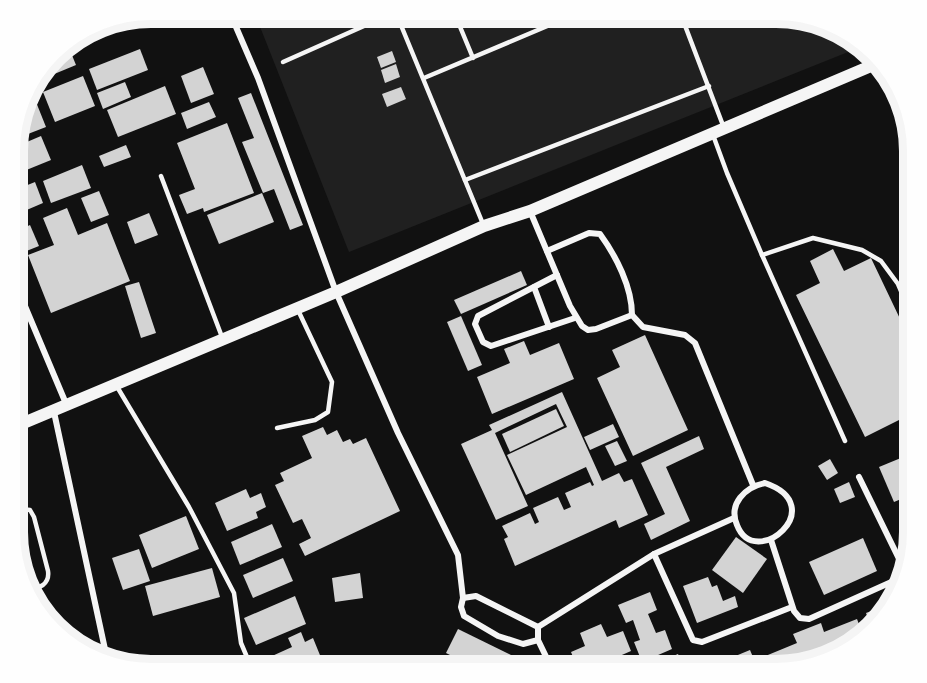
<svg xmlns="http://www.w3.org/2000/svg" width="927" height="683" font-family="'Open Sans',sans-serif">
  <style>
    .green { fill: #202020 }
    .building { fill: #d3d3d3 }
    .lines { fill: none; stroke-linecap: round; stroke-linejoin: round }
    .service { stroke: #f5f5f5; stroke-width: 4.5 }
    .minor { stroke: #f5f5f5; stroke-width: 6 }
    .secondary { stroke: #f5f5f5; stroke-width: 12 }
    .rim { fill: none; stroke: #f5f5f5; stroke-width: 8 }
  </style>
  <rect width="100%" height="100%" fill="#111"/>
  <path class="green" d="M785,14L863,46L349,252L257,19Z"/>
  <g class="building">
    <path d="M480,17H501L483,24Z"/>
    <path d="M67,43L76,65L47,77L43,68L61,47Z"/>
    <path d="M140,49L148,70L97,90L89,69Z"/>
    <path d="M392,51L396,62L381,68L377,57Z"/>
    <path d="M396,64L400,77L385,83L381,70Z"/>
    <path d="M203,67L214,94L191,103L181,76Z"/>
    <path d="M83,76L95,106L55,122L43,92Z"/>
    <path d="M125,82L131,97L103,109L97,93Z"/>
    <path d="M165,86L176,114L118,137L107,110Z"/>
    <path d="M401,87L406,99L387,107L382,94Z"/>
    <path d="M251,93L303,225L290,230L274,189L263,193L242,142L254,138L238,98Z"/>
    <path d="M34,97L46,127L15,139V133L26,100Z"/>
    <path d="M209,102L216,117L187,129L181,113Z"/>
    <path d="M227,123L254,193L204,212L203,208L187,214L179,195L195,189L177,143Z"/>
    <path d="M41,136L51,160L19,173L15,162V147Z"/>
    <path d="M126,145L131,157L104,167L99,156Z"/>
    <path d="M82,165L91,188L51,203L43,181Z"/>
    <path d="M35,182L43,203L15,215V190Z"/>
    <path d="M99,191L109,215L91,222L81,198Z"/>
    <path d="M262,193L274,222L219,244L207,215Z"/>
    <path d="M67,208L78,235L107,223L130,281L51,313L28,255L54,245L43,218Z"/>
    <path d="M149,213L158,235L135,244L127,222Z"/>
    <path d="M30,225L39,246L14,256L15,232Z"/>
    <path d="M833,249L844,271L871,258L913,346V413L865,437L796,295L820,283L810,261Z"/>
    <path d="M913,264V293L903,268Z"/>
    <path d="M521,271L527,285L461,314L454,300Z"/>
    <path d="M139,282L156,333L141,338L125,286Z"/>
    <path d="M461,316L482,365L468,371L447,322Z"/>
    <path d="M645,335L688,430L633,456L597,378L620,367L612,350Z"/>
    <path d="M524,341L530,355L559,343L574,379L492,414L477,377L510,363L504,349Z"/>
    <path d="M562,392L602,481L619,473L624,482L632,479L648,515L619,528L616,520L515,566L504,539L508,537L502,526L530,513L535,524L539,522L533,508L558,497L564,510L571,507L565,493L590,482L592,486L594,485L586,467L526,495L507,455L567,427L556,404L495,433L528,506L496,520L461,444L492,430L489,425Z"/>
    <path d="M556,409L564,426L510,452L502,434Z"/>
    <path d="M613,424L619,437L590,450L584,437Z"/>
    <path d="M323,427L327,435L337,430L343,442L350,439L353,444L366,438L400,511L305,556L299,544L311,538L302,519L293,523L275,485L284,481L280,473L312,458L302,436Z"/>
    <path d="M699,436L704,449L666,467L690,521L651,540L644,524L665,514L641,463Z"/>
    <path d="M617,441L627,461L615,466L605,446Z"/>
    <path d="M913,453V494L894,502L879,467Z"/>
    <path d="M830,459L838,473L827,480L818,466Z"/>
    <path d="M849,482L855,497L840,503L834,489Z"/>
    <path d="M246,489L250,498L261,493L266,507L256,512L258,518L227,531L215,503Z"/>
    <path d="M186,516L199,549L152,568L139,535Z"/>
    <path d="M272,524L282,547L240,565L231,542Z"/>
    <path d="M736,537L767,559L743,593L712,570Z"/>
    <path d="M863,538L877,571L824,595L809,562Z"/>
    <path d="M139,549L150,581L123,590L112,558Z"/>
    <path d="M283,558L293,581L253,598L243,575Z"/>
    <path d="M212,568L220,597L153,616L145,586Z"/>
    <path d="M360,573L363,598L335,602L332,578Z"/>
    <path d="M708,577L712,587L717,585L723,601L735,596L738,607L697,623L683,586Z"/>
    <path d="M650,592L657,610L648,614L656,633L665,630L672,649L642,662L634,642L640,640L633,620L626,623L618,605Z"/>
    <path d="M295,596L306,624L256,645L244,618Z"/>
    <path d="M46,605L50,621L39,607Z"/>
    <path d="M887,605L880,622L872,628L866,613Z"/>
    <path d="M857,619L863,635L837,655L776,670L768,669L763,657L797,643L793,634L821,623L824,632Z"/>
    <path d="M601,624L607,637L623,631L631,651L615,658L619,669H594L593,667L578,669L571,652L585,646L580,633Z"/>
    <path d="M458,629L511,655L504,669H478L446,653Z"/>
    <path d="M301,632L305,642L313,638L324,665L313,669H265L261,661L292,647L288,638Z"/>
    <path d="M750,650L758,669H719L716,664Z"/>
    <path d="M678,654L685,669H645L644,668Z"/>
  </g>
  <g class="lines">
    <g class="service">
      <path d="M681,15L724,128"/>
      <path d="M456,17L473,58"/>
      <path d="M398,18L483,224"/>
      <path d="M283,62L382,18"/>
      <path d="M424,78L571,16"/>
      <path d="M713,135L727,173L762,255L845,441"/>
      <path d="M161,176L222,337"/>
      <path d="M465,180L709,86"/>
      <path d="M762,255L813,238L862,250L881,261L898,284L913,319"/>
      <path d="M116,385L189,507L234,593L241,643L252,669"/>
      <path d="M277,428L315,420L328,412L332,382L297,308"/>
      <path d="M14,511L21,509L30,510L34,517L48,571C50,585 39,588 27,591"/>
    </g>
    <g class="minor">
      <path d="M233,20L258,78L336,292L398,433L458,555L463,598L461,607L464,616L498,636L523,644L538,640V627"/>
      <path d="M530,211L570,306L582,326L588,330L596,329L632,315L643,327L685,335L695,343L753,485"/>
      <path d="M547,251L589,233L600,234C616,256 632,287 632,315"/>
      <path d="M557,275L478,316L475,324L483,342L491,346L575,318"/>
      <path d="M14,280L67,406"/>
      <path d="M534,287L549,327"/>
      <path d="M54,412L106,654"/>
      <path d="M859,477L903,567"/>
      <path d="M765,483C832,506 755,572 737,525C728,504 745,487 765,483Z"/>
      <path d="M771,540L794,611L800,618L809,619L898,579"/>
      <path d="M654,554L693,640L702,642L792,607"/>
      <path d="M463,598L476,596L538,627"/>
      <path d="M538,627L654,554L734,518"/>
      <path d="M538,640L552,669"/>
    </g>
    <path class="secondary" d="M14,427L336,292L484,226L530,211L878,63"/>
  </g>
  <path d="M0 0H927V683H0ZM151 24H776A127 127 0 0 1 903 151V532A127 127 0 0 1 776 659H151A127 127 0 0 1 24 532V151A127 127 0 0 1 151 24Z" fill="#fefefe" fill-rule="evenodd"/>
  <path class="rim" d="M151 24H776A127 127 0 0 1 903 151V532A127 127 0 0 1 776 659H151A127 127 0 0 1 24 532V151A127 127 0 0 1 151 24Z"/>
</svg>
